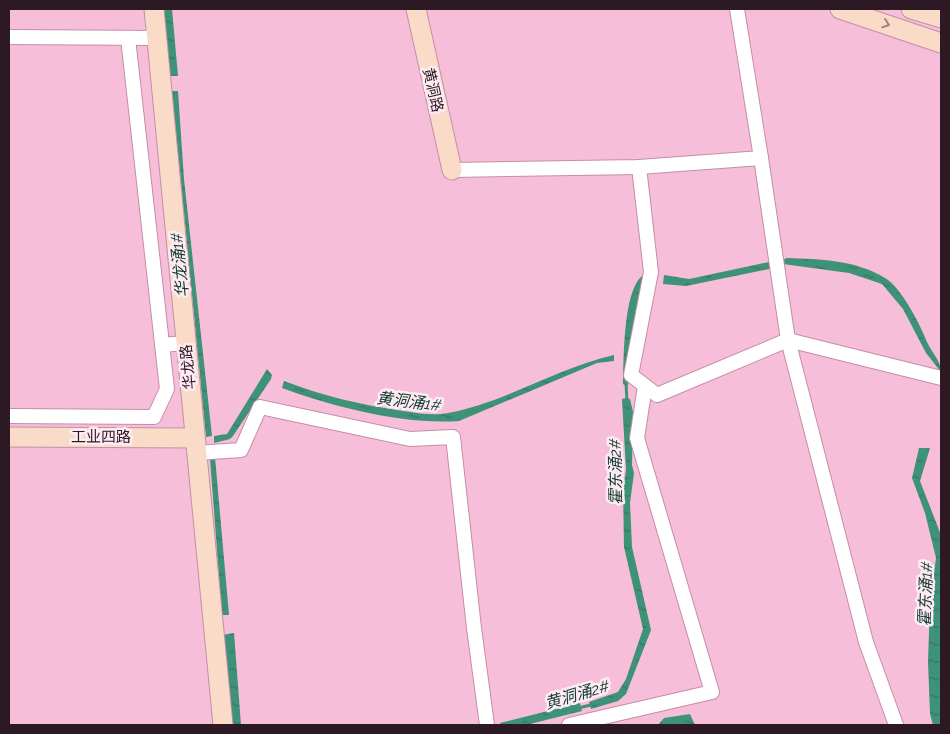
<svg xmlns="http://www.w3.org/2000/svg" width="950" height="734" font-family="Raleway,'Noto Sans SC',sans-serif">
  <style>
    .water { fill: url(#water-ripples) }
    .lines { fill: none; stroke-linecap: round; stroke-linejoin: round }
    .stream { stroke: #3e9277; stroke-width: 3 }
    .street-casing { stroke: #c48ea8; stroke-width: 16 }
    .secondary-casing { stroke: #c48ea8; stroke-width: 21 }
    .street { stroke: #fff; stroke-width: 14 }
    .secondary { stroke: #fadbc8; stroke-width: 19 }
    .oneway { stroke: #9e847e }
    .labels { text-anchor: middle; stroke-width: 5; stroke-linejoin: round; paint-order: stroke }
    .street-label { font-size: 15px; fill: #2d1923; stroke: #feecf4 }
    .water-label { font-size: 16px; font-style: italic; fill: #13392d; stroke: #feecf4 }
  </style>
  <defs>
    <pattern id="water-ripples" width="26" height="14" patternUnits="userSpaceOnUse" patternTransform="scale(1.25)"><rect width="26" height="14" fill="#3e9277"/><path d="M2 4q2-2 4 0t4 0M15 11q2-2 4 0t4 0" fill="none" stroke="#347661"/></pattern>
  </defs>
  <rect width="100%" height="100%" fill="#f6bed9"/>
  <g class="water">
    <path d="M164,9H172L178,76H170Z"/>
    <path d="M172,91H178L184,179L212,436L206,437Z"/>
    <path d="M787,258C820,259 856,260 885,278C901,287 920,324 927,342C932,353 941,361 941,372L926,353L903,309L882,284L849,273L783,264L782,260Z"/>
    <path d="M774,261V268L686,286L663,284L664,275L689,279Z"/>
    <path d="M642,276L646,283L639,293L628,385L626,386L623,384C624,359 623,292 642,276Z"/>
    <path d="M614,355V361L597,363L459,421C404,425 334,407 282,388L284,381C323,396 362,405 403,411C417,413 433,416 448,413C506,402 557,368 614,355Z"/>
    <path d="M267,369L272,375L271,379L233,436L230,439L214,443V436L227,434Z"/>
    <path d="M626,398L630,399L633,412L632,465L634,473L630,503L632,547L651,630L626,694L618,701L591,709L589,702L618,692L626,679L643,629L624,547L623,490L626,470L622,399Z"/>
    <path d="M919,448H930L920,481L941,535V725H933L930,714L928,662L930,601L936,558L925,513L912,478Z"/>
    <path d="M215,457L229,615H222L210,459Z"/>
    <path d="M234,633L241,725H230L222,635Z"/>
    <path d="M580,703L582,711L526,725H501L500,723Z"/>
    <path d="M690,714L695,725H658L664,718Z"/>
  </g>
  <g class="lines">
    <g class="stream">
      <path d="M626,383L627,402"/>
      <path d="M578,708L591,705"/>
    </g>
    <g class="street-casing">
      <g id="street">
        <path d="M9,37L157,38"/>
        <path d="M639,167L651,272L631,375L657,395L788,340L761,158"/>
        <path d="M452,170L639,167L761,158L737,9"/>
        <path d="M162,345L185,343"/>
        <path d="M9,416L154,417L167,389L128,38"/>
        <path d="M196,453L241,450L260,407L410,439L453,437L474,628L487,725"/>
        <path d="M569,725L712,692L637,438L645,386"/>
        <path d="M896,725L866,642L788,340L941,378"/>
      </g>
    </g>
    <g class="secondary-casing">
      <g id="secondary">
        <path d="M154,9L223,725"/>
        <path d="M416,9L452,170"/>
        <path d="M840,9L941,43"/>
        <path d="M911,9L941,18"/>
        <path d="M9,437L194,438"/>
      </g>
    </g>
    <use href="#street" class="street"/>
    <use href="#secondary" class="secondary"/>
  </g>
  <defs><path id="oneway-chevron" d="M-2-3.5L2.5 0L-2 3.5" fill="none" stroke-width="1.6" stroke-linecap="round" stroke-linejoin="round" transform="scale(1.25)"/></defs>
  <use class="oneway" href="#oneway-chevron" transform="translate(886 24) rotate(19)"/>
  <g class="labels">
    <g class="street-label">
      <text transform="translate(433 90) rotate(77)" y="5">黄洞路</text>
      <text transform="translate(188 367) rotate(-95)" y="5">华龙路</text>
      <text x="101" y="442">工业四路</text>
    </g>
    <g class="water-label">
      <text transform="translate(179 265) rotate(-96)" y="6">华龙涌1#</text>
      <text transform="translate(409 401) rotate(7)" y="6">黄洞涌1#</text>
      <text transform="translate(615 472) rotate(-91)" y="6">霍东涌2#</text>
      <text transform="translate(925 594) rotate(-88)" y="6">霍东涌1#</text>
      <text transform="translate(577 694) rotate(-16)" y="6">黄洞涌2#</text>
    </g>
  </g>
  <rect width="950" height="734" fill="none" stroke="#2d1923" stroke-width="20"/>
</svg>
